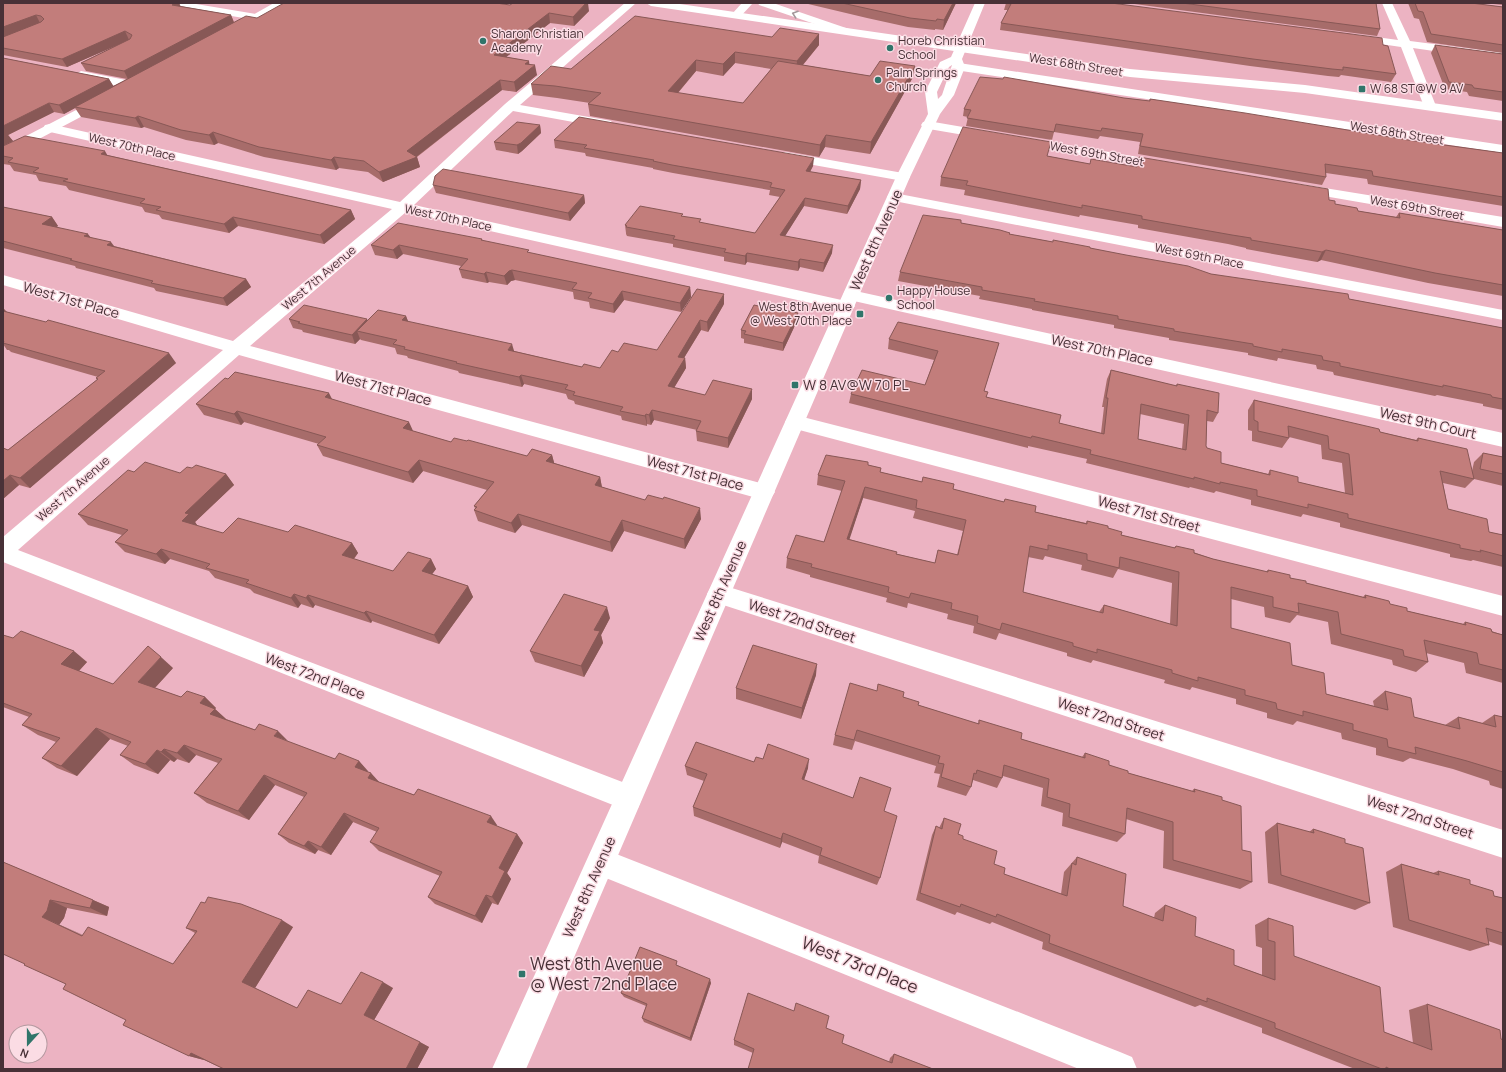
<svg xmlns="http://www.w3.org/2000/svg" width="1506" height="1072" font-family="Manrope,sans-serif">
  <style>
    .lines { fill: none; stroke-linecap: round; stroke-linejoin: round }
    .minor { fill: #fff; fill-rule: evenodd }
    .tertiary { fill: #fff; fill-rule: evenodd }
    .secondary { fill: #fff; fill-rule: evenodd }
    .wall { fill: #a76c6a; fill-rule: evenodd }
    .shaded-wall { fill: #885856 }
    .building { fill: #c27d7b; stroke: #885856; fill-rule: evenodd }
    .oneway { stroke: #a4989b }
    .poi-dot { fill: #30756a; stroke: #fbdce4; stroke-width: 1.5 }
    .labels { text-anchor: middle; stroke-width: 3; stroke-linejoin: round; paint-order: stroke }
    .far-poi-label { font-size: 12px; fill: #483137; stroke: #fbdce4; text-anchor: start }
    .far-street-label { font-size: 12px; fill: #483137; stroke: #fbdce4 }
    .street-label { font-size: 14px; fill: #483137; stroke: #fbdce4 }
    .poi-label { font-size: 14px; fill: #483137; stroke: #fbdce4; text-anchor: start }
    .near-poi-label { font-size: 17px; fill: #483137; stroke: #fbdce4; text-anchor: start }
    .near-street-label { font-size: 17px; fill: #483137; stroke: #fbdce4 }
  </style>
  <rect width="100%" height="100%" fill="#ecb3c2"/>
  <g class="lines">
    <g class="minor">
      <path d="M165,3H190L256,14L261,17L256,20L170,6Z"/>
      <path d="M625,3H636L520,105L606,120L611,121L613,124L611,127L606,128L513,111L414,205L846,301L852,302L855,306L852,310L846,311L406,212L250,346L764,484L771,486L775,492L771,498L764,500L239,355L18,550L638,788L642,798L638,808L628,811L3,562V537L223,350L3,285V275L233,341L392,209L50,132L45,131L43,128L45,125L50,124L400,202L505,104Z"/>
      <path d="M742,3H753L740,17H732L731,15Z"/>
      <path d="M758,3H773L849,29L851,31L845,34L841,33L759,5Z"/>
      <path d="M1382,3H1392L1410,41L1503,53V61L1413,48L1436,106L1430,110L1425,109L1401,47L1354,40L1348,37L1354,34L1398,40Z"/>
      <path d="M959,63L1503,145V153L955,70L953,67L955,64Z"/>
      <path d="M81,71L131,81L137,85L131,89L77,78L75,75Z"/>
      <path d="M928,121L1167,162L1172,163L1174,166L1172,169L1167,170L923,128L921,125L923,122Z"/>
      <path d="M785,152L903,173L908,174L910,177L908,180L903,181L780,159L778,156L780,153Z"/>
      <path d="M1300,184L1503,217V227L1295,191L1293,188L1295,185Z"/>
      <path d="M894,193L1503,310V320L889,200L887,197L889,194Z"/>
      <path d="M851,290L1503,433V447L845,299L843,295L845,291Z"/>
      <path d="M795,415L1503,596V616L788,427L785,422L788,417Z"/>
      <path d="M719,584L1503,830V858L711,601L707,594L711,587Z"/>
      <path d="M601,848L1120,1052L1132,1057L1137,1069H1079L601,876L591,872L587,862L591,852Z"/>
    </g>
    <g class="tertiary">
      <path d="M274,3H287L233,34L229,35L223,32Z"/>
      <path d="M975,3H985L962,59L965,67L954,95L940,114L910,177L526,1069H492L896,177L928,114L925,92L940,62L951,57ZM952,65L942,95L938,99L937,92L949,67Z"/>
      <path d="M105,95L111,99L109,102L3,158V148Z"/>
    </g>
    <path class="secondary" d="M646,3H673L1130,69L1305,85L1503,113V121L1305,93L1130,77L651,6Z"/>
  </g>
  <g class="wall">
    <path d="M3,3H179L180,6L231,15L234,22L257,18L510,5L589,11L574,26L550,23L506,57L529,61V64L537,75L516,92L502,90L417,157L420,167L383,182L368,172L339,168L336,170L264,157L218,143L214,145L186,140L144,127L141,128L81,117L75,108L64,114L54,112L8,135L13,141L3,146V58L109,79L113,86L127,79L86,71L81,63L120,44L67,67L3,55Z"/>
    <path d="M804,3H956L943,30L935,29V30L908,27L867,18Z"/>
    <path d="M1006,3L1383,45L1396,74L1391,82L1341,75L1339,77L1328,76L1250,66L1000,30L1001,23L1008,10H1004Z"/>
    <path d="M1127,3H1376L1380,29L1377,36Z"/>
    <path d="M1408,3H1471L1503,7V53L1427,42L1419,19L1414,18Z"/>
    <path d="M1484,3H1503V5Z"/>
    <path d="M819,34V45L803,65L870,76L913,77L870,154L825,147L819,157L590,116L588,104L590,103L557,98L533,95L531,84L571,69L772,37ZM735,63L771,69L743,103L678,93L696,71L723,76Z"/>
    <path d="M1435,45L1503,54V101L1469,96L1467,92L1445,89L1431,53Z"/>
    <path d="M1124,98L1149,101L1150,99L1408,140L1503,153V206L1368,184L1367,179L1326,173V177L1322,185L1138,154L1140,142L1100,136L1098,139L1054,132L1052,140L966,126L968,117L963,116L964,109Z"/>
    <path d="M540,125L541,133L522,151L518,154L496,150L494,142Z"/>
    <path d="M554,140L813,166L810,172L861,180L860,189L847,214L804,206L785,236L832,253L823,272L800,267L798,271L747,262L745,265L724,261V257L673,247V244L627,236L626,234V233L625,225L683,216L701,223L755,233L780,197L769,195L770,190H769L673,173L653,169V168L586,156L585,153L555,148Z"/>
    <path d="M3,146L107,155L351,210L355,219L324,244L238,226L229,233L162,219L159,215L145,212L142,207L69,190L66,186L39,181L36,175L14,171L10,165L3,164Z"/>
    <path d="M1047,156L1090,164L1135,167L1139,157L1329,200L1335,204L1358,211L1396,217L1399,213L1503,230V296L1428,283L1321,260L1317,262L1246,249V248L1228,244L1138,228V225L1080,215L1079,217L964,195L965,190L940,186L941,177Z"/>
    <path d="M433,185L584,195L585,203L570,221L436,193Z"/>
    <path d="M3,207L52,217L58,226L56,227L90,237L114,246L246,279L251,287L227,306L156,291L154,288L76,268L75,266L3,248Z"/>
    <path d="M961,223L1009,234L1053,242L1090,248L1211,274L1349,299L1503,328V410L1483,406V404L1437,395L1435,396L1334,375L1333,372L1317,369L1316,365L1278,358L1277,361L1248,355V353L1169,340V338L1114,328V325L1032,310V309L979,299L980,296L898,281L900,272Z"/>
    <path d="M482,239L483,241L529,253L690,287L691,297L681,312L624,300L614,313L590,308L589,302L574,299L573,292L515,280L511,281L507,285L489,282L487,283L462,278L459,269L461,266L403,254L397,259L375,255L371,245Z"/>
    <path d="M724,304L708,332L701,330L684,358H685L686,368L674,388L705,395L752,399L728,448L697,441L696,431L697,430L654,420L651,425L647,424V426L622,420L621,416L575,404L574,401L568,399L566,394L524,384L522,387L459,373L458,371L408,358L407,356L397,354L395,348L361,340L360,339L355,344L303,332L302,330L293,328L289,319L368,320L406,316L408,322L514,351L582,367L600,368L618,352L657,350Z"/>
    <path d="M3,308L7,312L176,363L30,488L19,485L3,499V448L8,450L97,380L96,378L98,377L11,352L9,350H7L3,344Z"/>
    <path d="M797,321L783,351L744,343V339L741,338V330Z"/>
    <path d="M889,339L999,343L984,391L987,397L1059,423L1101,433L1104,407H1102L1107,379L1111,370L1176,386L1177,384L1218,413L1213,422L1207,421L1206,446L1207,448L1221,463L1268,474L1270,470L1298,482L1345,493L1342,463L1322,459L1321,445L1289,437V438L1282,448L1252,441V431L1248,430V410L1254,400L1380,432L1416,440L1418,438L1472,471L1474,462L1483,453L1503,457V486L1474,479L1465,488L1443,483L1448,509L1489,532L1503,535V567L1473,560L1471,561L1450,557V554L1340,527V523L1303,514L1301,517L1251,505V500L1216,491L1214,493L1190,487L1189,488L1086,463L1087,459L1028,446V448L849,403L851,394L925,385L934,360L888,349ZM1140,414L1184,424L1182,449L1138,439Z"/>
    <path d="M228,379L332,399L413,431L451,442L527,456L552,455L554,463L600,477L602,487L701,519L685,549L624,531L612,552L522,525L515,533L478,521L474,510L475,508L474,506L487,490L423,471L413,483L323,456L317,445L319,444L244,422L241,425L204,415L196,404Z"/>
    <path d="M868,465L881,468L880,472L953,489L1035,512L1086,523L1087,521L1108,528L1121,535L1174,548L1176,546L1213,559L1266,572L1268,570L1306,583L1363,597L1365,595L1407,611L1463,624L1465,622L1503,635V683L1466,673L1464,663L1426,653L1428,662L1416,672L1393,665L1392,660L1331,644L1328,622L1297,615L1290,623L1265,617L1264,607L1231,599V628L1292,665L1326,694L1374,706L1373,701L1385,691L1414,717L1445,725L1458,717L1482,723L1494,715L1503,717V789L1490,785L1489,781L1453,769L1410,758L1403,762L1376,755V748L1342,739L1341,733L1297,721L1293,725L1267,718V713L1236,704V699L1192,687L1190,690L1164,683L1165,680L1093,660L1091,663L1067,656V653L999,633L996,640L973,633L974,626L947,619L948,614L908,603L907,608L886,602L887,598L810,577V575L786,568L787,558L824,542L842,491L817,485L818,475ZM863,498L915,511L913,518L963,531L957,555L938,550L935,563L897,554L849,539ZM1045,556L1082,565L1081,570L1113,578L1118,569L1172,583L1170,624L1104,605L1099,612L1023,592L1028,557L1043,560Z"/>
    <path d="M192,468L226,474L234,485L195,522L197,525L196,526L223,533L288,532L352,543L358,553L354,559L393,571L431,559L436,569L432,574L468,586L473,597L439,644L372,621L371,623L315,605L313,608L301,604L298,608L254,593L250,589L215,578L209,571L170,559L165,564L125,552L115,542L122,535L88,525L78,514L134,472L180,473Z"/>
    <path d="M610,618L601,635L603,643L584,677L535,662L530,651Z"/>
    <path d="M3,635L87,662L79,671L113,684L173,668L155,688L181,697H205L216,708L215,709L226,719L335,759L359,761L367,771L379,782L497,825L496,826L517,834L523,843L507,873L511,879L498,905L492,903L482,923L435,904L428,897L440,876L379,851L370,842L377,832L353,822L331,855L318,850L315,854L289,843L278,834L304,797L275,785L249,820L207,803L194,793L218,763L196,755L189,763L177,759L174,762L170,760L158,774L134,765L120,755L128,746L110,739L77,776L57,768L42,758L56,742L38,735L22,725L29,717L3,707Z"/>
    <path d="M816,675L801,719L736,699V688Z"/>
    <path d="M877,691L903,697L918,705L978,724L979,720L1021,739L1082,757L1085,753L1109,765L1128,773L1192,791L1194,789L1222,800L1242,850L1252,882L1240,889L1163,868L1164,831L1126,819L1125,834L1117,842L1062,826L1063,813L1041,806L1043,788L1003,776L997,788L973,780L971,787L966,796L937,787L940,774L934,773L936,766L855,741L852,750L833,745L835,735Z"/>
    <path d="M763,759L808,768L804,780L884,811L880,878L877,885L818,863L819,856L782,842L780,848L694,816L693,807L704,781L687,775L685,766L754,762Z"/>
    <path d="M944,818L963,839L994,864L1004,874L1061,894L1064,872L1077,857L1123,906L1154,918L1155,913L1165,905L1195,936L1234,965L1262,975V948L1256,946L1255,925L1268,918L1294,956L1384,1032L1413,1043L1409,1010L1427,1004L1503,1069H1355L1262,1033V1028L1200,1005L1195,1007L1042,949L1043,942L992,922L990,924L957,912L955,915L916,900L932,835L936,826L939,828Z"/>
    <path d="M1277,823L1309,832L1313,829L1370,903L1355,910L1268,883L1265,832Z"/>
    <path d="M3,862L93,900L109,907L107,916L67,908L64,918L59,925L82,935L173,964L195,933L186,928L293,927L255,988L297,1008L341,1004L393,988L374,1020L429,1047L417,1069H224L204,1060L189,1056L66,984L25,964Z"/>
    <path d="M1401,864L1433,873L1438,871L1470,884L1494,896L1503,898V946L1488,941L1489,945L1470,951L1393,927L1386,872Z"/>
    <path d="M679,965L678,966L711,983L691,1041L644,1022L642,1018L646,1006L624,997L621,993Z"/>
    <path d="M826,1028L842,1043L889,1062L890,1058L894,1054L933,1069L753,1053L734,1045V1040Z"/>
  </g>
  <g class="shaded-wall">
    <path d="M175,3H179L182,9L172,5Z"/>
    <path d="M586,3H588L589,11L574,26L573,17Z"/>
    <path d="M953,3H956L943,30L944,20Z"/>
    <path d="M549,13L550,23L496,65L494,55Z"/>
    <path d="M36,15L40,23L3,37V27Z"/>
    <path d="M231,15L234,23L128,79L124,71Z"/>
    <path d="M125,31L129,40L67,67L62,59Z"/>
    <path d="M819,34V45L796,73L797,61Z"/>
    <path d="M735,52V63L723,76V64Z"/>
    <path d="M696,60V71L669,103L668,91Z"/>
    <path d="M529,61L530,69L535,65L537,75L516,92L514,82L525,64Z"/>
    <path d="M915,66L913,77L870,154L871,142Z"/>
    <path d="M109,79L114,87L75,107V108L64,114L59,105Z"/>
    <path d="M500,80L502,90L416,157H417L420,167L383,182L379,172Z"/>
    <path d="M49,103L54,112L8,135L13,141L3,146V126Z"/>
    <path d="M138,116L144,127L141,128L135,118Z"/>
    <path d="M540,125L541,133L522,151L518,154L517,145Z"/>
    <path d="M213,132L218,143L214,145L209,135Z"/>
    <path d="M826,135L825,147L819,157L820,145Z"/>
    <path d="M105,151L110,160L101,154Z"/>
    <path d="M334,157L339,168L336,170L331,160Z"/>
    <path d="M814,158L813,166L806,179V171Z"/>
    <path d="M861,180L860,189L847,214L848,206Z"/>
    <path d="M584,195L585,203L570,221L568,213Z"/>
    <path d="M805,198L804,206L780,244V235Z"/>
    <path d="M351,210L355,219L324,244L320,235Z"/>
    <path d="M52,217L58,226L48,232L42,224Z"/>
    <path d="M233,217L238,226L229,233L224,224Z"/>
    <path d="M88,234L94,242L84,236Z"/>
    <path d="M111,242L117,250L107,245Z"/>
    <path d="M399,245L403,254L397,259L393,250Z"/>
    <path d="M833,245L832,253L823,272L824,263Z"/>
    <path d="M1326,250L1321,260L1317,262L1322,252Z"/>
    <path d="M747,253V262L745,265V256Z"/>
    <path d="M800,259V267L798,271V262Z"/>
    <path d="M512,270L515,280L511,281L507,285L504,276L509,271Z"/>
    <path d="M486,272L489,282L487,283L484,274Z"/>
    <path d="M246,279L251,287L227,306L223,298Z"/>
    <path d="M690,287L691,297L681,312L680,303Z"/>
    <path d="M622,291L624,300L614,313L613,304Z"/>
    <path d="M724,294V304L708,332L707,322Z"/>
    <path d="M3,308L10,316L3,317Z"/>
    <path d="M798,313L797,321L783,351V343Z"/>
    <path d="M406,316L410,326L402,320Z"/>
    <path d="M367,319L371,328L357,331L360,339L355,344L352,335Z"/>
    <path d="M700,320L701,330L679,366L678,357Z"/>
    <path d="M512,344L515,354L508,350Z"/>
    <path d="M169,353L176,363L30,488L20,478Z"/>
    <path d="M685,358L686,368L669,396L668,386Z"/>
    <path d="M521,375L524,384L522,387L519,377Z"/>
    <path d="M752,389V399L728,448V438Z"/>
    <path d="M329,393L335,405L325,397Z"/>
    <path d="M652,410L654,420L651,425L649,415Z"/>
    <path d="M237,411L244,422L241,425L234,414Z"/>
    <path d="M646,414L647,424V426L645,416Z"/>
    <path d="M409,422L414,433L403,428Z"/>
    <path d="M552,455L555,466L546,461Z"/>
    <path d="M419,460L423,471L413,483L408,472Z"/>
    <path d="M226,474L234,485L195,522L197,525L190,532L182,521L185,513Z"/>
    <path d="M10,475L19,485L3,499V481Z"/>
    <path d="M600,477L602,488L595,485Z"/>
    <path d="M865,487L863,498L846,550L847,539Z"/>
    <path d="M700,508L701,519L685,549L684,539Z"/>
    <path d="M518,514L522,525L515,533L511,523Z"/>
    <path d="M622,520L624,531L612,552L610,542Z"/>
    <path d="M352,543L358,553L348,566L342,555Z"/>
    <path d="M161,549L170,559L165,564L156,554Z"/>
    <path d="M431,559L436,569L427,581L422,571Z"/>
    <path d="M468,586L473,597L439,644L434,635Z"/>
    <path d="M294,594L301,604L298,608L291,598Z"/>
    <path d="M308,595L315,605L313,608L306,598Z"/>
    <path d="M607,607L610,618L601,635L603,643L584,677L581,666L594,630Z"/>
    <path d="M366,611L372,621L371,623L364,613Z"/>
    <path d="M74,651L87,662L75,675L61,664Z"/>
    <path d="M161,657L173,668L151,692L138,682Z"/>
    <path d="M817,664L816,675L801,719L802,708Z"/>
    <path d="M205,697L216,708L215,709L226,719L222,724L200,703Z"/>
    <path d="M96,728L110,739L77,776L61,766Z"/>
    <path d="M278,731L288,741L274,736Z"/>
    <path d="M184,745L196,755L189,763L177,753Z"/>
    <path d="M164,749L177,759L174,762L161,752Z"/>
    <path d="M157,750L170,760L158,774L145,764Z"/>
    <path d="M809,759L808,768L801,789L802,779Z"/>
    <path d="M359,761L368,771L364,776L355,767Z"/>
    <path d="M371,773L380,783L368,778Z"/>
    <path d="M264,775L275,785L249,820L238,811Z"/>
    <path d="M344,813L353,822L331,855L321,847Z"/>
    <path d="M491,816L497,825L493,831L487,822Z"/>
    <path d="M783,833L782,842L780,848L781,839Z"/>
    <path d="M517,834L523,843L507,873L511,879L498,905L492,897L499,868Z"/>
    <path d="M308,841L318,850L315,854L304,846Z"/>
    <path d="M486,895L492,903L482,923L475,916Z"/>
    <path d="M50,900L67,908L64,918L59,925L99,942L42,917Z"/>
    <path d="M93,900L109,907L107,916L90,908Z"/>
    <path d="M282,920L293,927L255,988L242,982Z"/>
    <path d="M710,979L711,983L691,1041L690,1038Z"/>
    <path d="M383,982L393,988L374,1020L364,1015Z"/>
    <path d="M420,1042L429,1047L417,1069H406Z"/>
    <path d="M191,1053L206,1057L204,1060L189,1056Z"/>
  </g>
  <g class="building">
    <path d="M3,3H175L172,5L231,15L124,71L81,63L130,39L132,35L125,31L62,59L3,48V37L41,22L44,19L41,16L36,15L3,27Z"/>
    <path d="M284,3H496L510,5L513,3H586L573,17L549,13L494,55L529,61L525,64L535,65L514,82L500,80L407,151L417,157L379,172L364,161L334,157L331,160L259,147L213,132L209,135L181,130L138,116L135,118L75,107L246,16L257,18Z"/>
    <path d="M842,3H953L944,20L937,19L936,21L910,18Z"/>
    <path d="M1006,3H1111L1382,38L1383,45L1388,46L1396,74L1343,67V70L1332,69L1253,59L1001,23L1011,4Z"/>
    <path d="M1182,3H1376L1380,29Z"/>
    <path d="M1415,3H1471L1503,7V45L1431,34L1423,12L1418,11Z"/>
    <path d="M635,16L772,37L780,28L819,34L797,61L735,52L723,64L696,60L668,91L743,103L778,61L870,76L880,61L915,66L871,142L826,135L820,145L588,104L601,93L555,86L531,84L551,66L571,69Z"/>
    <path d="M1435,45L1503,54V92L1474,88L1472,85L1449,82Z"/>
    <path d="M3,58L109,79L59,105L49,103L3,126Z"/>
    <path d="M980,77L1003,79L1004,77L1124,98L1150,101V99L1245,113L1408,140L1503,153V197L1373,176L1372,171L1325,164L1326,177L1140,146L1143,134L1102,128L1101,131L1056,124L1054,132L967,118L971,110L964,109Z"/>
    <path d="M579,117L814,158L806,171L861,180L848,206L805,198L780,235L833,245L824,263L800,259L798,262L747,253L745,256L724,252L726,249L673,239L675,236L626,227L627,226L625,225L640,206L683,214L681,216L701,219L699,222L755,233L785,190L770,187L772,183L769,182L672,165L653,161L654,160L584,148L587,145L554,140Z"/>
    <path d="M517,122L540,125L521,143L517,145L494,142Z"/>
    <path d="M963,127L1051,142L1047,156L1090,164L1091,159L1137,167L1139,157L1328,189L1329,200L1335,201V204L1357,208L1358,211L1400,218L1399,213L1503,230V285L1435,273L1326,250L1322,252L1251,240V238L1232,235L1142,219V216L1082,205V208L966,185L968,181L941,177Z"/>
    <path d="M25,136L105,151L101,154L351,210L320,235L233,217L224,224L156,210L161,207L140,203L145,199L63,181L68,179L33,172L39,168L8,162L13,158L3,156V146Z"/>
    <path d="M443,169L584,195L568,213L433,185L435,176Z"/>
    <path d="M3,207L52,217L42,224L88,234L84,236L111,242L107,245L246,279L223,298L151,283L153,281L70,260L72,259L3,241Z"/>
    <path d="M923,215L961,220V223L1000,230L1010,233L1009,234L1053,242V240L1090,247V248L1126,255L1188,266L1211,274L1348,294L1349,299L1503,328V399L1492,397L1491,395L1443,385V387L1340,366V363L1323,360L1322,356L1282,349V352L1253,346V344L1174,331V329L1118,319V316L1034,301L1035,299L982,290V287L900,272Z"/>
    <path d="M398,223L482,239L481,240L529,250L527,252L690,287L680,303L622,291L613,304L588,298L592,293L572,289L577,283L512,270L509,271L504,276L486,272L484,274L459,269L468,259L399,245L393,250L371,245Z"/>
    <path d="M697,289L724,294L707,322L700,320L678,357L685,358L668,386L705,395L713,380L752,389L728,438L696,431L701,421L652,410L649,415L646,414L645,416L620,411L623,407L573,395L575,392L565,389L568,385L521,375L519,377L456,363L457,362L404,349L405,347L393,344L397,340L357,331L378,310L406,316L402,320L512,344L508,350L582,367L584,364L600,368L612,350L618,352L624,343L657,350Z"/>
    <path d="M304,305L367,319L352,335L298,323L300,322L289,319Z"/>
    <path d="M754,305L779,311L780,309L798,313L783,343L744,334L746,331L741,330Z"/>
    <path d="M3,311L46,322L48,320L169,353L20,478L10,475L3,481V448L8,450L98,379L96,378L105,371L3,343L4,341H3Z"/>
    <path d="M898,322L999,343L984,391L988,392L986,397L1061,415L1059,423L1104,434L1108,398H1106L1111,370L1177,386V384L1219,393L1218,413L1207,410L1206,446L1207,448L1221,452V463L1270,475V470L1298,477V482L1353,495L1349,454L1329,449L1328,436L1288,426L1289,438L1258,431V422L1254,420V400L1379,429L1380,432L1418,441V438L1467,449L1474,479L1440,471L1448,509L1487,519L1489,532L1503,535V556L1480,550L1481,552L1460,548V545L1348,518V514L1308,504V508L1257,496V490L1220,482V484L1194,477V479L1090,454L1091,450L1032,436L1031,438L851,394L862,370L925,385L938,351L889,339ZM1141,404L1189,415L1186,450L1138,439Z"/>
    <path d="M235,372L329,393L325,397L409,422L403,428L451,442L454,438L467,441L468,440L527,456L532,449L552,455L546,461L600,477L595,485L645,500L648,495L663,499L664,497L700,508L684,539L622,520L610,542L518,514L511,523L474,510L477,507L474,506L494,482L419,460L408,472L317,445L326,437L237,411L234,414L196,404L225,378L228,379Z"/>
    <path d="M1483,453L1503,457V474L1480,469Z"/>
    <path d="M826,455L868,462V465L881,468L880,472L922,482L923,477L954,484L953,489L1004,502L1005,499L1036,506L1035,512L1087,524V521L1108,526V528L1122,532L1121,535L1175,548L1176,546L1194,550V553L1213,559L1268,572V570L1290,575V578L1306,581V583L1366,598L1365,595L1389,601L1390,604L1407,608V611L1466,625L1465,622L1491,629L1492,632L1503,635V670L1479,664L1477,653L1424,640L1428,662L1404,656L1403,650L1341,634L1338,612L1298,603L1299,613L1273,607V597L1231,587V628L1290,643L1292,665L1324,673L1326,694L1388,710L1385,691L1411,698L1414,717L1460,729L1458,717L1496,727L1494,715L1503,717V772L1467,761L1415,747L1416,754L1388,747L1387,739L1353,730V724L1303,711V716L1277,709L1276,703L1245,695V690L1198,677V681L1172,673V670L1097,649V653L1073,646V643L1002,623L1000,630L977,623L978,616L951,609L952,603L911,593L909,598L888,592L889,587L811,567L812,564L787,558L796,535L824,542L845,481L818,475ZM865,487L917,500L916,508L966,520L958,555L938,550L935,563L896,554L897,552L847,539ZM1048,545L1087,554V560L1119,568L1120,557L1179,572L1177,626L1104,605L1103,613L1023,592L1030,546L1048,550Z"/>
    <path d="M145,462L180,473L187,467L192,468L196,465L226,474L185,513L189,514L182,521L223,533L238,518L288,532L295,525L352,543L342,555L393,571L408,552L431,559L422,571L468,586L434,635L366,611L364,613L308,595L306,598L294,594L291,598L246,583L249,580L206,568L210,564L161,549L156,554L115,542L128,530L78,514L128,470L134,472Z"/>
    <path d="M564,594L607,607L594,630L600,631L581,666L530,651Z"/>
    <path d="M21,631L74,651L61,664L113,684L148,646L161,657L138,682L181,697L187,691L205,697L200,703L215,709L210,714L255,730L259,724L278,731L274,736L335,759L339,753L359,761L355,767L371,773L368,778L414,795L418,789L491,816L487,822L517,834L499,868L505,871L492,897L486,895L475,916L428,897L442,872L370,842L379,828L344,813L321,847L308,841L304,846L278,834L307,793L264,775L238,811L194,793L222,759L184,745L177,753L164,749L161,752L157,750L145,764L120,755L131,742L96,728L61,766L42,758L60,738L22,725L32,714L3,703V635L13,638Z"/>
    <path d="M753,645L817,664L802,708L736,688Z"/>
    <path d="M850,683L877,691L878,684L904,692L903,697L919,702L918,705L979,724V720L1022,733L1021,739L1085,758V753L1109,761V765L1128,771V773L1195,792L1194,789L1222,797V800L1241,806L1242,850L1251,852L1252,882L1173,860V822L1127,808L1125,834L1069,817L1070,804L1047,797L1049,779L1004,765L1002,778L977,770L976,774L974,773L971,787L941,777L944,764L938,763L940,756L857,730L854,740L835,735Z"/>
    <path d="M696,742L754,762L756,757L763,759L768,744L809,759L802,779L853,798L860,777L891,788L884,811L897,816L880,878L820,855L822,848L783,833L781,839L693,807L707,774L685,766Z"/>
    <path d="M944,818L961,824L958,834L963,836V839L997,851L994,864L1005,868L1004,874L1067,896L1072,863L1076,865L1077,857L1126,874L1123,906L1163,921L1165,905L1196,917L1195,936L1234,950V965L1275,980V942L1268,940V918L1293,926L1294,956L1380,987L1384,1032L1432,1050L1427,1004L1500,1030L1501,1039L1503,1040V1069H1390L1386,1067V1069H1382L1275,1028V1023L1207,998V1002L1049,943L1050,935L997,914L996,917L961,904L960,907L920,893L936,826L942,829Z"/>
    <path d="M1277,823L1314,833L1313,829L1345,839V843L1363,848L1370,903L1281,875Z"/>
    <path d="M3,862L93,900L90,908L50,900L47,911L42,917L82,936L88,927L173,964L197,931L186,928L201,902L205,903L208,897L241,904L282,920L242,982L297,1008L308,990L341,1004L361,972L383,982L364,1015L420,1042L406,1069H224L191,1053L189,1056L123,1025L126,1020L63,989L66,984L24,965L25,964L3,954Z"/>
    <path d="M1401,864L1439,875L1438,871L1470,880V884L1493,891L1494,896L1503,898V933L1486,928L1489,945L1409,920Z"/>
    <path d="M640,947L677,961L676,965L710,979L690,1038L642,1018L647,1004L621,993Z"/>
    <path d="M748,993L794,1011L796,1003L829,1016L826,1028L844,1035L842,1043L892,1063L894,1054L933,1069H748L754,1049L734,1040Z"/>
  </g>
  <defs><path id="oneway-chevron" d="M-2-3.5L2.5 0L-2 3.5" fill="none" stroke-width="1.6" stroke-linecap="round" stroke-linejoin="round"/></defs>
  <use class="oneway" href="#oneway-chevron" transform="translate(795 14) rotate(-161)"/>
  <g class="poi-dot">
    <circle cx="483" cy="41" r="4"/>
    <circle cx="890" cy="48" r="4"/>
    <circle cx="878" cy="80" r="4"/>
    <rect x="1358" y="85" width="8" height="8" rx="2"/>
    <circle cx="889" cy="298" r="4"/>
    <rect x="856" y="310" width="8" height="8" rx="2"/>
    <rect x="791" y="381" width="8" height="8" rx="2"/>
    <rect x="518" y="970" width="8" height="8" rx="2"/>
  </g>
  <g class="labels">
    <g class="far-poi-label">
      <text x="491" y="38">Sharon Christian<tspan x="491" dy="14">Academy</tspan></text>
      <text x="898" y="45">Horeb Christian<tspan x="898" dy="14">School</tspan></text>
      <text x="886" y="77">Palm Springs<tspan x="886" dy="14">Church</tspan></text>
      <text x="1370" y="93">W 68 ST@W 9 AV</text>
      <text x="897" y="295">Happy House<tspan x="897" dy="14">School</tspan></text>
      <text x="852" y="311" text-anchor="end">West 8th Avenue<tspan x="852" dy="14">@ West 70th Place</tspan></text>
    </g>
    <g class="far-street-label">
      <text transform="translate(1076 65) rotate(9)" y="4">West 68th Street</text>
      <text transform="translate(1397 133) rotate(9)" y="4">West 68th Street</text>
      <text transform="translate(132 147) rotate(13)" y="4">West 70th Place</text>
      <text transform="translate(1097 154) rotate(10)" y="4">West 69th Street</text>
      <text transform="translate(1417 208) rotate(10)" y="4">West 69th Street</text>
      <text transform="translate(448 218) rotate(12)" y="4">West 70th Place</text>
      <text transform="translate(1199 256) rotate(11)" y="4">West 69th Place</text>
      <text transform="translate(319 278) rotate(-40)" y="4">West 7th Avenue</text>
      <text transform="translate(73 489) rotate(-41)" y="4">West 7th Avenue</text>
    </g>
    <g class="street-label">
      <text transform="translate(876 240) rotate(-66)" y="5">West 8th Avenue</text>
      <text transform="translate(71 300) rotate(16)" y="5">West 71st Place</text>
      <text transform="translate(1102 350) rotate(12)" y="5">West 70th Place</text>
      <text transform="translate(383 388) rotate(15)" y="5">West 71st Place</text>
      <text transform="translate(1428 423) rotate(13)" y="5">West 9th Court</text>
      <text transform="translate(695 473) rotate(15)" y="5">West 71st Place</text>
      <text transform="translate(1149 514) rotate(15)" y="5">West 71st Street</text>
      <text transform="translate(720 591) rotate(-66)" y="5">West 8th Avenue</text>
      <text transform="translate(802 621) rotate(18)" y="5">West 72nd Street</text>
      <text transform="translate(315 676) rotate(21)" y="5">West 72nd Place</text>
      <text transform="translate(1111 719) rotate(18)" y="5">West 72nd Street</text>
      <text transform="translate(1420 817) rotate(18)" y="5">West 72nd Street</text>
      <text transform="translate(589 887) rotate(-66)" y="5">West 8th Avenue</text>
    </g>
    <g class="poi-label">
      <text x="803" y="390">W 8 AV@W 70 PL</text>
    </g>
    <g class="near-poi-label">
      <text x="530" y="970">West 8th Avenue<tspan x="530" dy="20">@ West 72nd Place</tspan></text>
    </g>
    <g class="near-street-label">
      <text transform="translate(860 965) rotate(22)" y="6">West 73rd Place</text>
    </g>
  </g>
  <rect width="1506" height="1072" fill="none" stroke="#483137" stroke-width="8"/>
  <g transform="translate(28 1044) rotate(201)"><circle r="19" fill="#fbdce4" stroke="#b3989f"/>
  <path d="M0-3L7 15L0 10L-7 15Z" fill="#30756a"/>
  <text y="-6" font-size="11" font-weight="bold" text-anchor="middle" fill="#483137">N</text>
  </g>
</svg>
